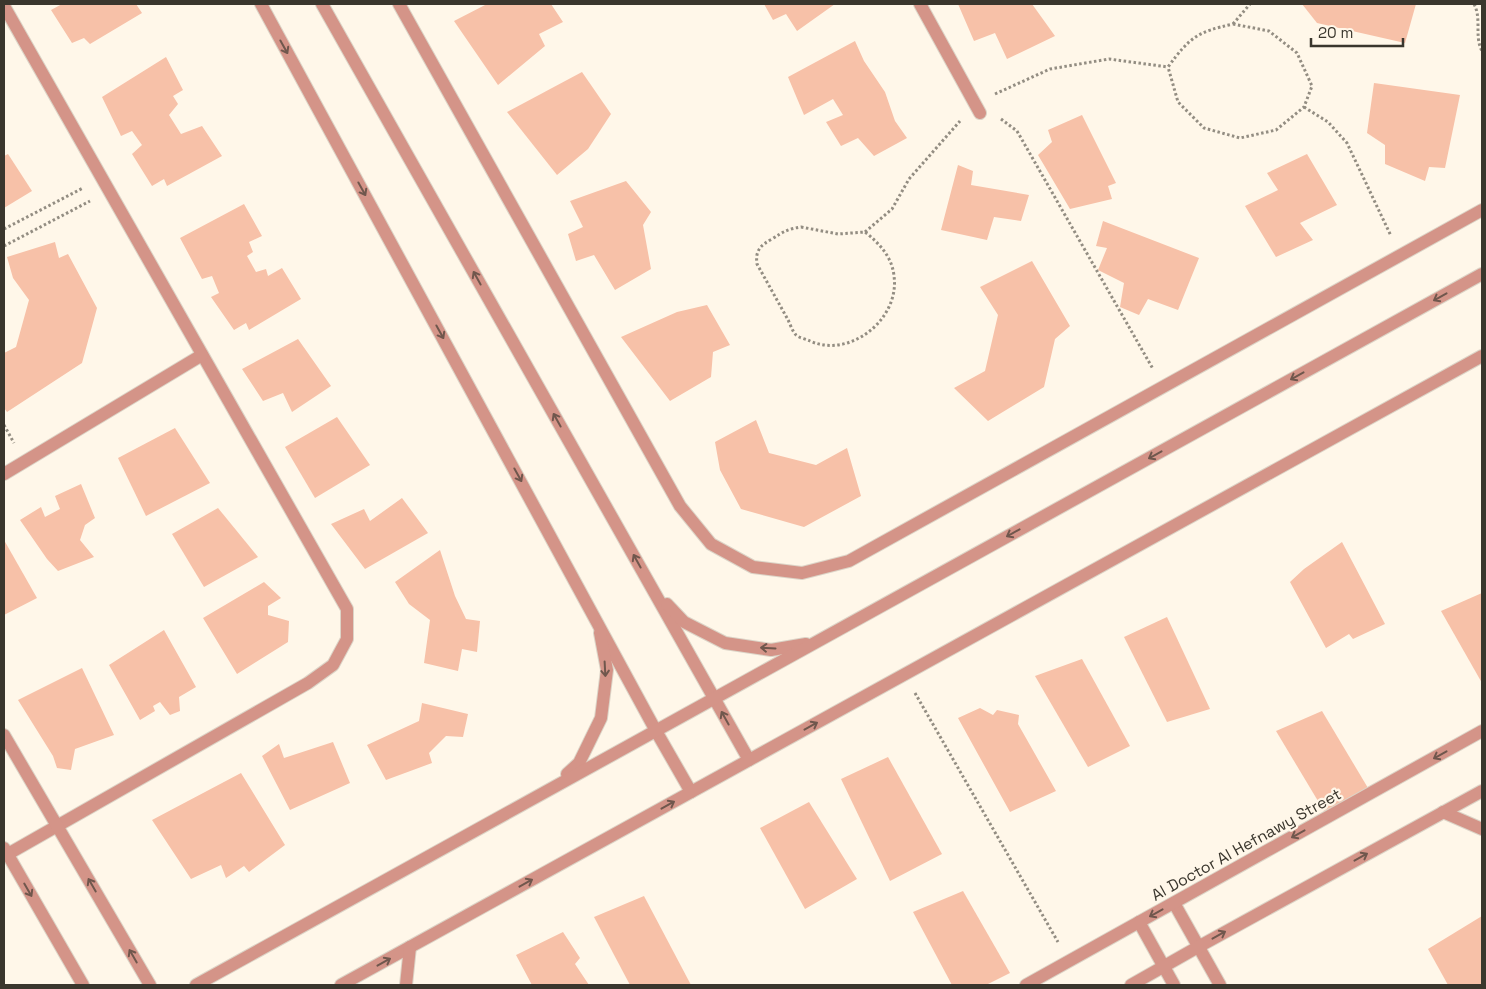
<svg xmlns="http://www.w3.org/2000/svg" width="1486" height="989" font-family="'Space Grotesk',sans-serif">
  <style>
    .building { fill: #f7c1a8 }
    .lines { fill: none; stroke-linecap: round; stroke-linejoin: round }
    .minor-casing { stroke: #dcd4c7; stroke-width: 14 }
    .path { stroke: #938d82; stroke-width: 3; stroke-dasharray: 2.5 2.5; stroke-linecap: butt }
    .minor { stroke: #d49488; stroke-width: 12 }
    .oneway { stroke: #70574d }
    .labels { text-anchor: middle; stroke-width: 4.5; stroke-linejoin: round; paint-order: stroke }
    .street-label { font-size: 16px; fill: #3a362d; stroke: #fff7e9 }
  </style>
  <rect width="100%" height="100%" fill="#fff7e9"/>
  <g class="building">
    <path d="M62,4H136L142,13L90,44L84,38L72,43L51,10Z"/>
    <path d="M487,4H551L563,22L539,34L545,46L498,85L454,21Z"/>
    <path d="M764,4H835L797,31L786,14L773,20Z"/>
    <path d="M958,4H1032L1055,36L1007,59L995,33L974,41Z"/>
    <path d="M1302,4H1416L1405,43L1317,23Z"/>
    <path d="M855,41L864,61L885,92L895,121L907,138L874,156L858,138L841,146L826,122L843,115L833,99L804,115L788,77Z"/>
    <path d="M166,57L183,90L173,96L178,104L169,115L181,134L202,126L222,156L167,186L164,179L152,186L132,154L142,145L132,131L121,136L102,97Z"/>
    <path d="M582,72L611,114L588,149L557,175L507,112Z"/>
    <path d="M1374,83L1460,95L1445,168L1429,167L1425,181L1385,164V145L1367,133Z"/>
    <path d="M1082,115L1116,183L1108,186L1112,199L1070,209L1038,155L1052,142L1048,130Z"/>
    <path d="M8,154L32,191L4,208V156Z"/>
    <path d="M1307,154L1337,205L1300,223L1313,240L1276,257L1245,206L1278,190L1267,173Z"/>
    <path d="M958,165L973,171L971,185L1029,195L1021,221L994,217L987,240L941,230Z"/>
    <path d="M626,181L651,212L643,225L651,269L615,290L594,255L576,261L568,234L583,227L570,201Z"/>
    <path d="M244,204L262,236L249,242L253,252L247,256L256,272L266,269L268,276L282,268L301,299L249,330L246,323L234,330L211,297L219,293L212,276L202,279L180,238Z"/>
    <path d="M1103,221L1199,258L1178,310L1148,299L1139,315L1120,307L1124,283L1098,270L1107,248L1096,246Z"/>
    <path d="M55,242L59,258L68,254L97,308L82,363L7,412L4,408V353L16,347L29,300L13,278L7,257Z"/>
    <path d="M1032,261L1070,326L1055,339L1044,387L988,421L954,388L985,371L998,315L980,287Z"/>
    <path d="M707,305L730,345L713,352L711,377L670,401L621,337L677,312Z"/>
    <path d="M298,339L331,386L292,412L283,393L263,401L242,369Z"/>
    <path d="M337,417L370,465L315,498L285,447Z"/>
    <path d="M756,420L769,453L816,465L847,448L861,496L804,527L741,509L720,470L715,442Z"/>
    <path d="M175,428L210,483L146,516L118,458Z"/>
    <path d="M81,484L95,518L85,525L80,540L94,557L58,571L47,559L20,520L41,507L45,517L60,509L55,496Z"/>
    <path d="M402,498L428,533L365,569L331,524L364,509L370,521Z"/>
    <path d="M218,508L258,557L204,587L172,534Z"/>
    <path d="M4,540L37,598L4,615Z"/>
    <path d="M1342,542L1385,624L1353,639L1349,634L1326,648L1290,582L1304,569Z"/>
    <path d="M440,550L455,596L466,619L480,621L477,652L462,649L458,671L424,663L430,620L409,604L395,582Z"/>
    <path d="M264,582L281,598L268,606V615L289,621L288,642L237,674L203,618Z"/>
    <path d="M1482,593V683L1441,611Z"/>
    <path d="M1167,617L1210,709L1167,722L1124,637Z"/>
    <path d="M164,630L196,687L179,697L180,711L170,715L160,702L153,706L155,711L140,720L109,665Z"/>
    <path d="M1082,659L1130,746L1088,767L1035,676Z"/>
    <path d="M82,668L114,735L75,749L71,770L57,768L53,756L18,700Z"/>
    <path d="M422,703L468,714L463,737L446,736L429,753L432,763L386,780L367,745L419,721Z"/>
    <path d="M980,708L993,715L997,710L1019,715L1018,724L1056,791L1010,812L958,718Z"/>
    <path d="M1322,711L1368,788L1324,811L1276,731Z"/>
    <path d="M333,742L350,783L290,810L262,756L279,744L284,758Z"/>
    <path d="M888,757L942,854L890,881L841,779Z"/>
    <path d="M241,773L285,845L249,872L244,866L226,878L221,865L191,879L152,820Z"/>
    <path d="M809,802L857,879L805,909L760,828Z"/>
    <path d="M963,891L1010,973L986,985H952L913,912Z"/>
    <path d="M644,896L691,985H630L594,917Z"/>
    <path d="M1482,916V985H1448L1428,949Z"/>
    <path d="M563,932L580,958L575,964L589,985H532L516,955Z"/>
  </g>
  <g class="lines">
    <g class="minor-casing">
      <g id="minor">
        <path d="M261,4L656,731L691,792"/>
        <path d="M322,4L749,760"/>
        <path d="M399,4L680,506L711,544L753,567L802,573L849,561L1482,210"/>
        <path d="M920,4L980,113"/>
        <path d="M4,6L347,609V639L333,665L308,683L8,854"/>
        <path d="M4,474L202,355"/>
        <path d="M667,604L684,622L725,643L771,650L806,644"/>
        <path d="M4,735L150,985"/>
        <path d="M567,774L579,763L601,718L607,670L600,633"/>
        <path d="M1443,812L1482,829"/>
        <path d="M4,848L83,985"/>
        <path d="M1174,903L1220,985"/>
        <path d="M1139,922L1174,985"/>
        <path d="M196,985L1482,274"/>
        <path d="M341,985L1482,356"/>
        <path d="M406,985L410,947"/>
        <path d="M1026,985L1482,731"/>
        <path d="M1131,985L1198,947L1482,791"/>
      </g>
    </g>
    <g class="path">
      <path d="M1474,4C1482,19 1474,36 1482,51"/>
      <path d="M1233,24L1269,31L1297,53L1312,86L1304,107L1276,130L1240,138L1204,128L1178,102L1168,67C1190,37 1197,32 1233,24Z"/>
      <path d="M1233,24L1250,4"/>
      <path d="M995,94L1050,69L1109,59L1168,67"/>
      <path d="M1304,107L1328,122L1347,143L1391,236"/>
      <path d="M1001,119L1017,131L1153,369"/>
      <path d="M801,227L838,234L865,232C880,244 892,257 894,276C900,319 850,359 810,341C806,339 799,338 796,335C792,331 790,323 787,318C777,300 767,282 757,264C755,250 761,245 772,239C783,232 787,229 801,227Z"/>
      <path d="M4,229L83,188"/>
      <path d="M865,232L892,209L909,179L960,121"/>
      <path d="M4,246L90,201"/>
      <path d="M4,425L14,443"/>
      <path d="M915,693L1058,942"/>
    </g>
    <use href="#minor" class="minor"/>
  </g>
  <defs><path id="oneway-shaft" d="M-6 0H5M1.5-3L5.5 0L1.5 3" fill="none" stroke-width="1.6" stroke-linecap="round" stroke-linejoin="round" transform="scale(1.25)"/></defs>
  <g class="oneway">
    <use href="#oneway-shaft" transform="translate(284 47) rotate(61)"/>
    <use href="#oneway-shaft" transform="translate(362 189) rotate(61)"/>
    <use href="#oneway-shaft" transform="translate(477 278) rotate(-119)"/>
    <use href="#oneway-shaft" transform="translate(1440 297) rotate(151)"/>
    <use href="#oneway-shaft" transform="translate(440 332) rotate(61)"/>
    <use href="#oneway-shaft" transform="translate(1297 376) rotate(151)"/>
    <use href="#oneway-shaft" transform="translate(557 420) rotate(-119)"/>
    <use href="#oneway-shaft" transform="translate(1155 455) rotate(151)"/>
    <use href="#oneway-shaft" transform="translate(518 475) rotate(61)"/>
    <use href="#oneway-shaft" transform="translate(1013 533) rotate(151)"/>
    <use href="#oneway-shaft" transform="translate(637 561) rotate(-119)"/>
    <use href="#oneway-shaft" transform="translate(768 648) rotate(-177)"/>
    <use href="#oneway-shaft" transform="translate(605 669) rotate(87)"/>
    <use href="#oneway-shaft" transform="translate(725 718) rotate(-119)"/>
    <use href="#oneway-shaft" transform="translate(811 726) rotate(-29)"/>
    <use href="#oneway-shaft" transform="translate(1440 755) rotate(151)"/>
    <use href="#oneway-shaft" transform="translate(668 805) rotate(-29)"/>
    <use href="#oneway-shaft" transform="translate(1298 834) rotate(151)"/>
    <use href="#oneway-shaft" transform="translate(1361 857) rotate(-29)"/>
    <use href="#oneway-shaft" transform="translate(526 883) rotate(-29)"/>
    <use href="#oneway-shaft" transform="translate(92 885) rotate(-120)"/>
    <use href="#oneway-shaft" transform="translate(28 890) rotate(60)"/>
    <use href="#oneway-shaft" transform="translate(1156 913) rotate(151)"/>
    <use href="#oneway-shaft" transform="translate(1219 935) rotate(-29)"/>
    <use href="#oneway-shaft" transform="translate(133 956) rotate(-120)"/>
    <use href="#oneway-shaft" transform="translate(384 962) rotate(-29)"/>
  </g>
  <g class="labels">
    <g class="street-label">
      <text transform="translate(1246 844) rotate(-29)" y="6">Al Doctor Al Hefnawy Street</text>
    </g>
  </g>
  <rect width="1486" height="989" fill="none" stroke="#3a362d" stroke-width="10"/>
  <path d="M1311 38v8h92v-8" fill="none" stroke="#3a362d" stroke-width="2.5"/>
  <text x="1318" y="38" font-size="15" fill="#3a362d" stroke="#fff7e9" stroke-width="4" paint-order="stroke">20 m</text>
</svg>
